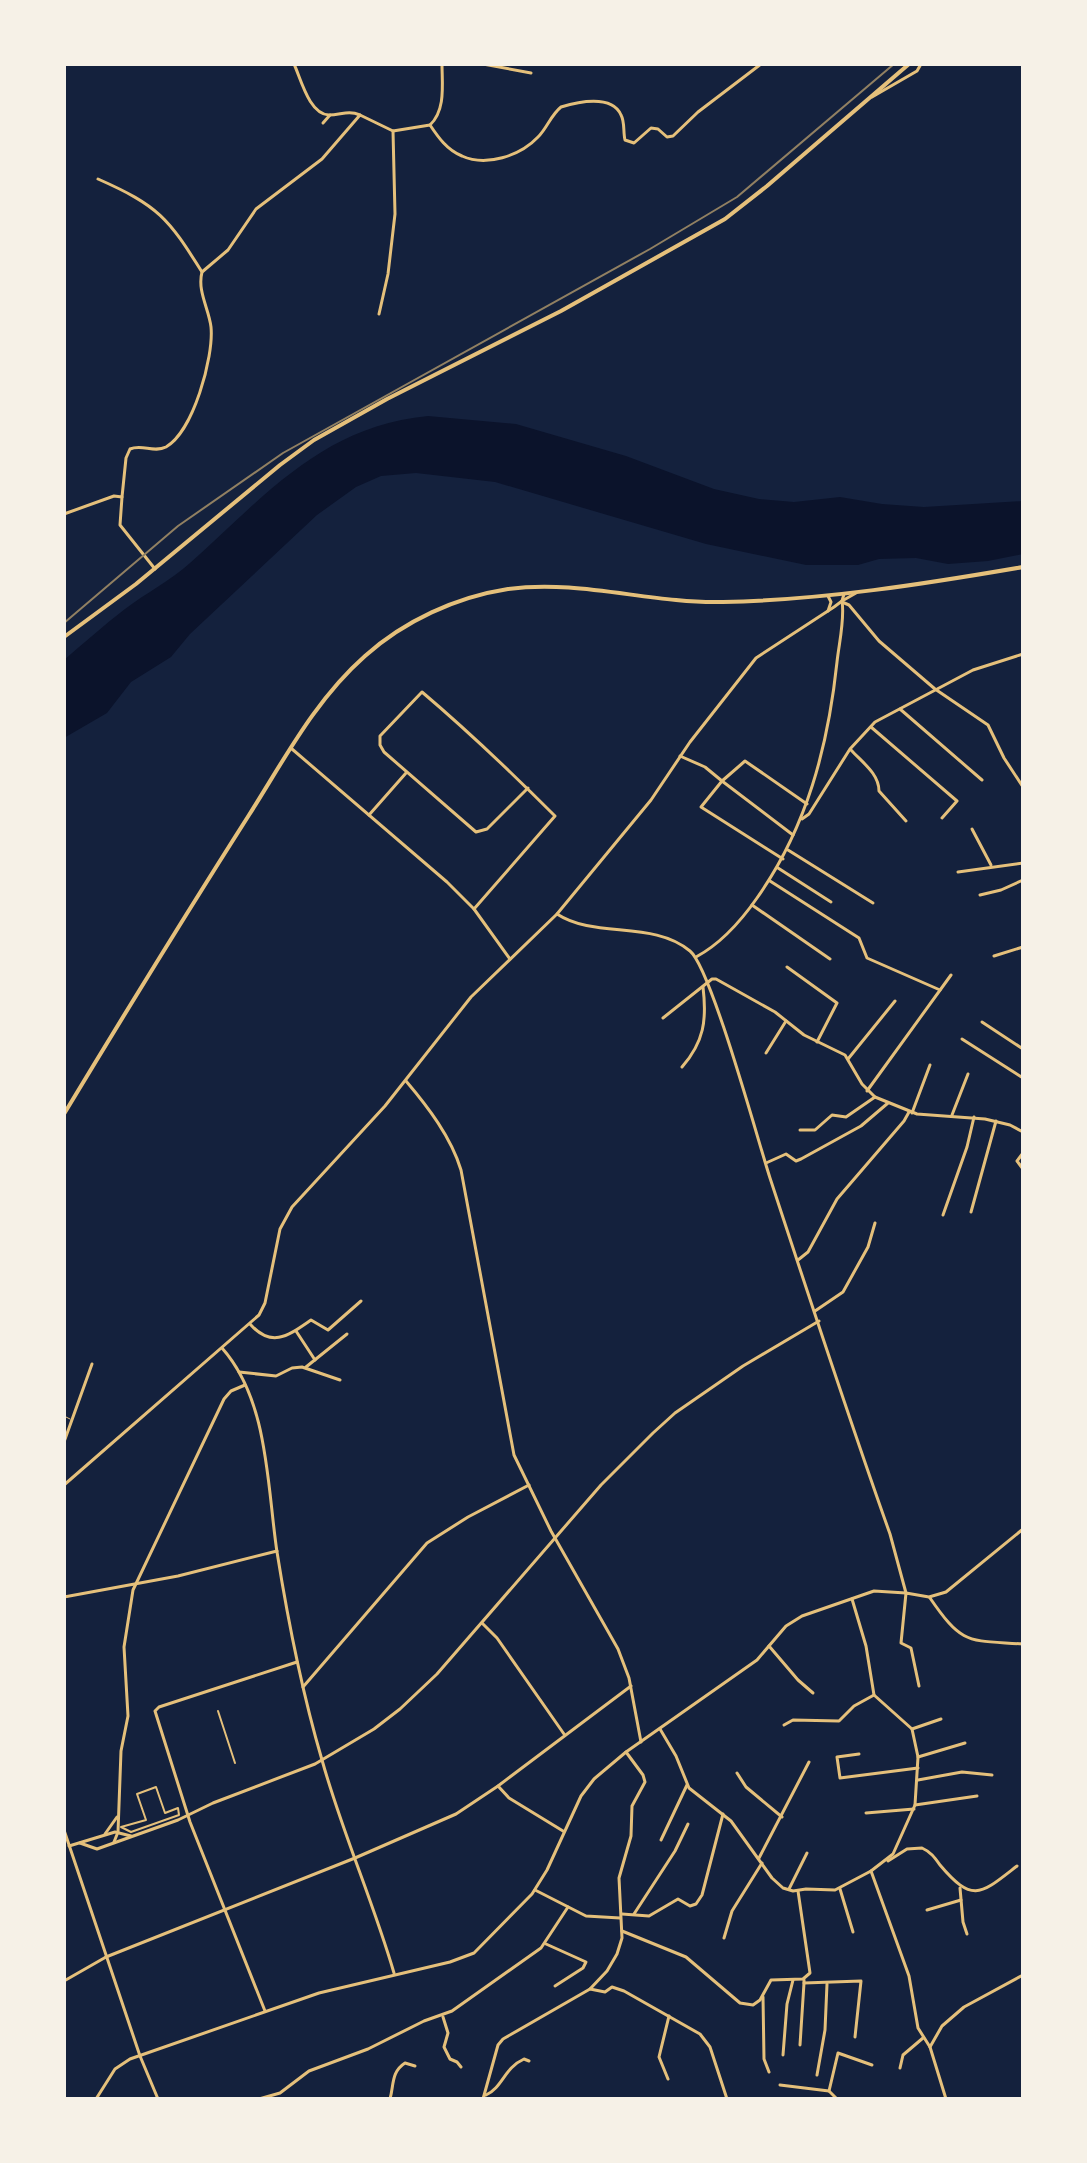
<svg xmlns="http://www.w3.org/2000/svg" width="1087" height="2163" font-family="'Exo 2',sans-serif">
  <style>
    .water { fill: #0b132b }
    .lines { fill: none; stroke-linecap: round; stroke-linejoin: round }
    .service { stroke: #e5c07b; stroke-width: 1 }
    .pedestrian { stroke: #e5c07b; stroke-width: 2 }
    .minor { stroke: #e5c07b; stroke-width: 3 }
    .tertiary { stroke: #e5c07b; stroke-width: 3 }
    .secondary { stroke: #e5c07b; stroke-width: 4 }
    .primary { stroke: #e5c07b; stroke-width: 4 }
    .rail { stroke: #918062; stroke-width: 2 }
  </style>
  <rect width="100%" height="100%" fill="#14213d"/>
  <path class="water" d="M428,416L516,424L626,456L714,489L759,499L794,502L840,497L882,504L924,507L1023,501V554L988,561L948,564L916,558L879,559L858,565H806L706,544L495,482L416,473L381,476L356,487L317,515L190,634L171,657L131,682L107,713L64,738V660C84,643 104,625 125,609C146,593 170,581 190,563C264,497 322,426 428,416Z"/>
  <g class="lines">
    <path class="service" d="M64,1416L70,1419"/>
    <g class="pedestrian">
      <path d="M218,1711L235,1763"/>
      <path d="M156,1787L165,1813L178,1808L179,1815L131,1832L121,1827L146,1820L137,1794Z"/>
    </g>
    <g class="minor">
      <path d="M294,64C301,79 309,114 329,115C341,115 348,110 360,115"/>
      <path d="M483,64L531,73"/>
      <path d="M872,97L917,71L921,64"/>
      <path d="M323,123L330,115"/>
      <path d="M430,125C446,110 442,84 442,64"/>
      <path d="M98,179C159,206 168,218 202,272"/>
      <path d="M379,314L388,274L395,214L393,131"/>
      <path d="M122,497L120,525L155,569"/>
      <path d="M64,514L114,496L122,497L126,458L130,449C142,444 154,453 166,447C193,432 214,357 211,327C209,309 197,291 202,272L228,250L256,209L322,159L360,115L393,131L430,125C438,137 447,150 462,156C486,167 520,156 538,137C547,128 551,115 561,107C577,102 612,94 621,115C625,122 623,132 625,140L634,143L651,128L658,129L667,137L673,136L698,112L761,64"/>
      <path d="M842,602L849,605L879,641L935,689L988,725L1004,758L1023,787"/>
      <path d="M900,709L982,780"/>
      <path d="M871,727L957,801L942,818"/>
      <path d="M292,749L447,882L474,909L510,959"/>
      <path d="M851,750C863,763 879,774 879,791L906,821"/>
      <path d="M680,756L705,767L722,781L745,761L807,804"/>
      <path d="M369,815L406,773"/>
      <path d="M802,819L809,814L850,749L875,722L973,670L1023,654"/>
      <path d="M972,829L991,865"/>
      <path d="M788,850L873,903"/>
      <path d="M783,859L701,807L722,781L793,835"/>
      <path d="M778,868L831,902"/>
      <path d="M958,872L1023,863"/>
      <path d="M770,881L859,938L867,958L940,990"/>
      <path d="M980,895L1001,890L1023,880"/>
      <path d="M752,905L830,959"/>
      <path d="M474,909L555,816C512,773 468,731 422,692L380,736V745L384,752L476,832L487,829L528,788"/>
      <path d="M994,956L1023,947"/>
      <path d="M696,957C722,943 741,921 757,898C807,827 828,747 837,662C839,643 845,619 842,601"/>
      <path d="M787,967L837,1003L817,1042"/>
      <path d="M663,1018L712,979H716L775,1012L804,1035L845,1055L862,1084L875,1097L917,1114L985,1119L1010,1125L1023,1132"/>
      <path d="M982,1022L1023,1049"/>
      <path d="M962,1039L1023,1078"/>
      <path d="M766,1053L786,1021"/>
      <path d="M848,1059L895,1001"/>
      <path d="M682,1067C704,1042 707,1020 703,987"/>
      <path d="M867,1091L951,975"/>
      <path d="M912,1113L930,1065"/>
      <path d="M952,1115L968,1074"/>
      <path d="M800,1130H815L832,1115L846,1117L875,1097"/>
      <path d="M1023,1153L1017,1161L1023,1169"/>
      <path d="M766,1163L786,1154L796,1161L801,1159L861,1126L888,1103"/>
      <path d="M971,1212L996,1121"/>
      <path d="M943,1215L967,1147L974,1117"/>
      <path d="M798,1260L808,1252L837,1199L904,1121L909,1112"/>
      <path d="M815,1311L843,1292L868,1247L875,1223"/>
      <path d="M250,1324C272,1349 289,1335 311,1320L328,1330L361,1301"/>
      <path d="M296,1331L315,1360"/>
      <path d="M306,1367L347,1334"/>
      <path d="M239,1372L276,1376L292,1368L302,1367L340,1380"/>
      <path d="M64,1442L92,1364"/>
      <path d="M64,1597L178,1576L277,1551"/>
      <path d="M930,1598C963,1646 968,1640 1023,1644"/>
      <path d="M852,1599L866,1646L874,1695L912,1729L918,1757L915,1805L893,1854L871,1871"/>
      <path d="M482,1623L497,1638L564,1734"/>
      <path d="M769,1646L798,1680L813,1693"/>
      <path d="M919,1686L911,1648L901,1643L906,1593L929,1597L946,1592L1023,1529"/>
      <path d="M303,1687L427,1543L468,1517L529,1485"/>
      <path d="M784,1725L793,1720L839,1721L854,1706L874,1695"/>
      <path d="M660,1729L676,1756L689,1788L731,1821L772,1878L783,1888L793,1891L806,1889L835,1890L871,1871L909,1976L918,2028L930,2047L946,2099"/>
      <path d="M912,1729L941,1719"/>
      <path d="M859,1754L837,1757L840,1778L918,1768"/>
      <path d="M918,1757L965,1743"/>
      <path d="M737,1773L746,1787L782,1817"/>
      <path d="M918,1780L962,1772L992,1775"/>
      <path d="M498,1786L509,1798L563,1831"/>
      <path d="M915,1805L977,1796"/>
      <path d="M866,1813L914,1809"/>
      <path d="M105,1834L117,1817"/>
      <path d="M661,1840L687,1785"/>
      <path d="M114,1842L118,1832L121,1751L128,1716L124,1647L133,1590L224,1399L231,1391L245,1385"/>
      <path d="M759,1858L809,1762"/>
      <path d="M888,1861L907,1849L922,1848C931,1852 935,1858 940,1865C973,1904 981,1894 1017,1866"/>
      <path d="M960,1888L963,1922L967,1934"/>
      <path d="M789,1889L807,1853"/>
      <path d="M840,1889L853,1932"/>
      <path d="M535,1890L586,1916L620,1918"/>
      <path d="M927,1910L961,1900"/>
      <path d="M622,1914L649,1916L678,1899L690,1906L696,1904L702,1895L723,1814"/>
      <path d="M634,1914L675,1851L688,1824"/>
      <path d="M622,1931L686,1957L740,2003L753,2005L760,2000L771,1980L803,1979L810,1973L798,1891"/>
      <path d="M724,1938L732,1911L762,1863"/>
      <path d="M546,1944L586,1962L583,1968L555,1986"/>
      <path d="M106,1957L355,1858L456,1814L498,1786L631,1686"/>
      <path d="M804,1980V1983L861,1981L855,2037"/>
      <path d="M590,1989L605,1992L612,1987L624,1991L700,2034L710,2047L727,2099"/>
      <path d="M763,1997L764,2059L769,2072"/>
      <path d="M265,2011L190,1822L155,1711L159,1707L297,1662"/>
      <path d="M443,2017L448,2033L444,2047L450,2059L457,2062L461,2067"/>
      <path d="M800,2045L804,1983"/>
      <path d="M930,2047L942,2026L964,2007L1023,1975"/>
      <path d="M783,2055L787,2004L793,1980"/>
      <path d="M140,2056L158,2099"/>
      <path d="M900,2068L903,2055L923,2038"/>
      <path d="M817,2075L825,2030L827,1984"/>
      <path d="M668,2079L659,2057L669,2016"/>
      <path d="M780,2085L829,2091"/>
      <path d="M486,2095C503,2087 504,2068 524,2059L529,2061"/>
      <path d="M259,2099L280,2093L309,2071L368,2049L424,2021L452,2011L541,1948L568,1907"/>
      <path d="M390,2099C394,2085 391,2072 405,2063L415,2066"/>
      <path d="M483,2099L498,2045L503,2039L590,1989L607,1971L617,1954L622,1938L619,1878L631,1836L632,1806L645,1782L643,1775L626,1752"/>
      <path d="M837,2099L829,2091L838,2053L872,2065"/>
    </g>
    <g class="tertiary">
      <path d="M828,596L831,602L828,611"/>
      <path d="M842,601L856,593"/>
      <path d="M406,1081C428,1107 451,1137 461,1170L514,1455L551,1531L618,1649L629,1678L641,1742"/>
      <path d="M222,1348C269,1401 267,1486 277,1552C288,1621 302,1692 322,1760C342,1832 373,1901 394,1973"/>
      <path d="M64,1485L259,1315L265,1303L280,1229L292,1207L385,1106L471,997L557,914L651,800L690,742L756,658L834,607L842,601L844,594"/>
      <path d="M64,1830L140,2056"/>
      <path d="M80,1843L97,1849L178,1820L213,1803L315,1764L374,1729L400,1709L437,1674L601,1485L653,1433L675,1413L743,1366L819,1321"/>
      <path d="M69,1846L115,1832L131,1836"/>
      <path d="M64,1981L106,1957"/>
      <path d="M96,2099L115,2069L130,2059L319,1993L450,1962L474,1953L532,1894L547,1870L581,1796L594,1779L626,1752L757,1660L786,1626L802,1616L874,1591L906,1593L890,1534C848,1416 809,1297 770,1178C758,1141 711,968 690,951C653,920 595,939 557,914"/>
    </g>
    <path class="secondary" d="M64,637L136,584L280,465L314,440L387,399L561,311L725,219L767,186L909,64"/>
    <path class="primary" d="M64,1114C125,1013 186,914 249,815C284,760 315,700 365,656C404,621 456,597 508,589C580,579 651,604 723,602C823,600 924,584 1023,567"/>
    <path class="rail" d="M64,623L178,526L283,453L650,249L737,197L894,64"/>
  </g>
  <rect width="1087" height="2163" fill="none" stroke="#f6f1e7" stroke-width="132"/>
</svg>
